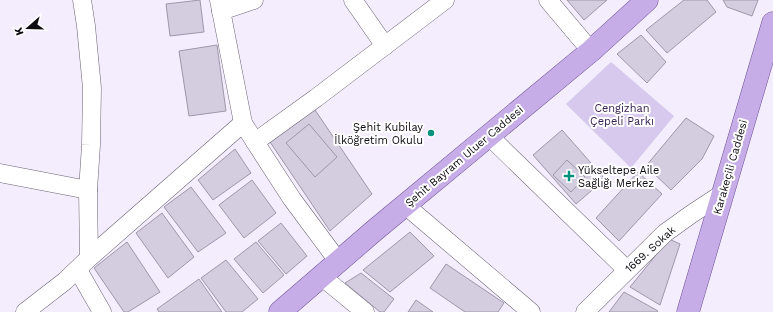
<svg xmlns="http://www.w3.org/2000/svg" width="773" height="312" font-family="'Work Sans',sans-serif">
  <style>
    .green { fill: #d7c9ed }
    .building { fill: #d4cde0; stroke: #9e97a9 }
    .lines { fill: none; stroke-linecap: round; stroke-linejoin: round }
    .minor-casing { stroke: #6a6374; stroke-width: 19 }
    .major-casing { stroke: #6e5193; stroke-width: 23 }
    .minor { stroke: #fff; stroke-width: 18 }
    .major { stroke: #c7ade8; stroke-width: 22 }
    .poi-dot { fill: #06927c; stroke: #fff; stroke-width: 1.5 }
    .labels { text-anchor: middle; stroke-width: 4; stroke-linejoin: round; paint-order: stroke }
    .park-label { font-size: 11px; fill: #392354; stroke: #fff }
    .poi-label { font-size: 11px; fill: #0e0b12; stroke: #fff; text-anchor: end }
    .street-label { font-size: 11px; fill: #0e0b12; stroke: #fff }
  </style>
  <rect width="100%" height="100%" fill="#f3edfd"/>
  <path class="green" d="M611,62L674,116L631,168L566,104Z"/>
  <g class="building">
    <path d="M200,0L204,32L170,36L166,4Z"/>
    <path d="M567,0H607L584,20Z"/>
    <path d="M684,0H707L716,12L667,53L646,30Z"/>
    <path d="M723,0H758L752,16L727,7Z"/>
    <path d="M641,35L666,62L647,83L617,54Z"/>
    <path d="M217,45L226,111L189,116L179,51Z"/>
    <path d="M313,107L372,194L330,231L266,136Z"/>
    <path d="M686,118L714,136L702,159L671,190L646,166Z"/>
    <path d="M309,124L337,157L315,177L286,143Z"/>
    <path d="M562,130L605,179L576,204L533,155Z"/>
    <path d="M235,149L251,173L213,200L198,180Z"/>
    <path d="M567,160L585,177L571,192L553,175Z"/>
    <path d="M638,172L662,194L619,241L596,218Z"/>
    <path d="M252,180L276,213L244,238L219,205Z"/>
    <path d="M191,187L226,233L198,252L164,207Z"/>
    <path d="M162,213L194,257L168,278L136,233Z"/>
    <path d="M281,223L307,256L286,274L258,241Z"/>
    <path d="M410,232L434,256L390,292L363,270Z"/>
    <path d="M669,239L680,244L660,305L630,287Z"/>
    <path d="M127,242L160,292L128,312H124L94,268Z"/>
    <path d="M256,242L284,275L263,293L234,259Z"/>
    <path d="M226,260L258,299L242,312H226L201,278Z"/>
    <path d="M446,264L504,303L498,312H465L430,288Z"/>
    <path d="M361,273L394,299L384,312H380L345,283Z"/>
    <path d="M199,279L222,312H159L157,309Z"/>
    <path d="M624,292L658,311L657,312H609Z"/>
    <path d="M416,300L433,312H408Z"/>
  </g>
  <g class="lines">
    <g class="minor-casing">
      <g id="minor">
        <path d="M82,0L86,26L92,88L91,145L88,190L89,258"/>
        <path d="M219,0L243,123L255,142L292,199L338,261"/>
        <path d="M353,0L385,46"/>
        <path d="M548,0L591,51"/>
        <path d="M221,11L254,0"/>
        <path d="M488,135L627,270"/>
        <path d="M255,142L316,98L445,0"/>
        <path d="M0,173L88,190"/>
        <path d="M405,205L531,312"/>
        <path d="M78,270L102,312"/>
        <path d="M321,276L365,312"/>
        <path d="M25,312L65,281L89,258L243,123"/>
        <path d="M585,312L665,233L693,213L722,194"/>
      </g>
    </g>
    <g class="major-casing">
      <g id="major">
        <path d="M280,312L375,230L591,51L647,0"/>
        <path d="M688,312L773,23"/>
      </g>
    </g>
    <use href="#minor" class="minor"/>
    <use href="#major" class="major"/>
  </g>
  <g class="poi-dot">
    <circle cx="431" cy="133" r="4"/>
    <path d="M567 170h4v4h4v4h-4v4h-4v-4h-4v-4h4z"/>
  </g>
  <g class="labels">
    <g class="park-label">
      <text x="622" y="112">Cengizhan<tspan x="622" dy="13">Çepeli Parkı</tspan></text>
    </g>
    <g class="poi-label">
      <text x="423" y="131">Şehit Kubilay<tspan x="423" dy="13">İlköğretim Okulu</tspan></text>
      <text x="578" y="174" text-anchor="start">Yükseltepe Aile<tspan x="578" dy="13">Sağlığı Merkez</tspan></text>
    </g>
    <g class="street-label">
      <text transform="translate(464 156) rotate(-40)" y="4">Şehit Bayram Uluer Caddesi</text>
      <text transform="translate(730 167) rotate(-74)" y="4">Karakeçili Caddesi</text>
      <text transform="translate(650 249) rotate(-42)" y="4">1669. Sokak</text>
    </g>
  </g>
  <g transform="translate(28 28) rotate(250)" stroke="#ffffff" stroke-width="3" paint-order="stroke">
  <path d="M0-3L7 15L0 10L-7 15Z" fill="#0e0b12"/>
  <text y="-6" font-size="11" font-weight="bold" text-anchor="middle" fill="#0e0b12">K</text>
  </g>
</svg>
